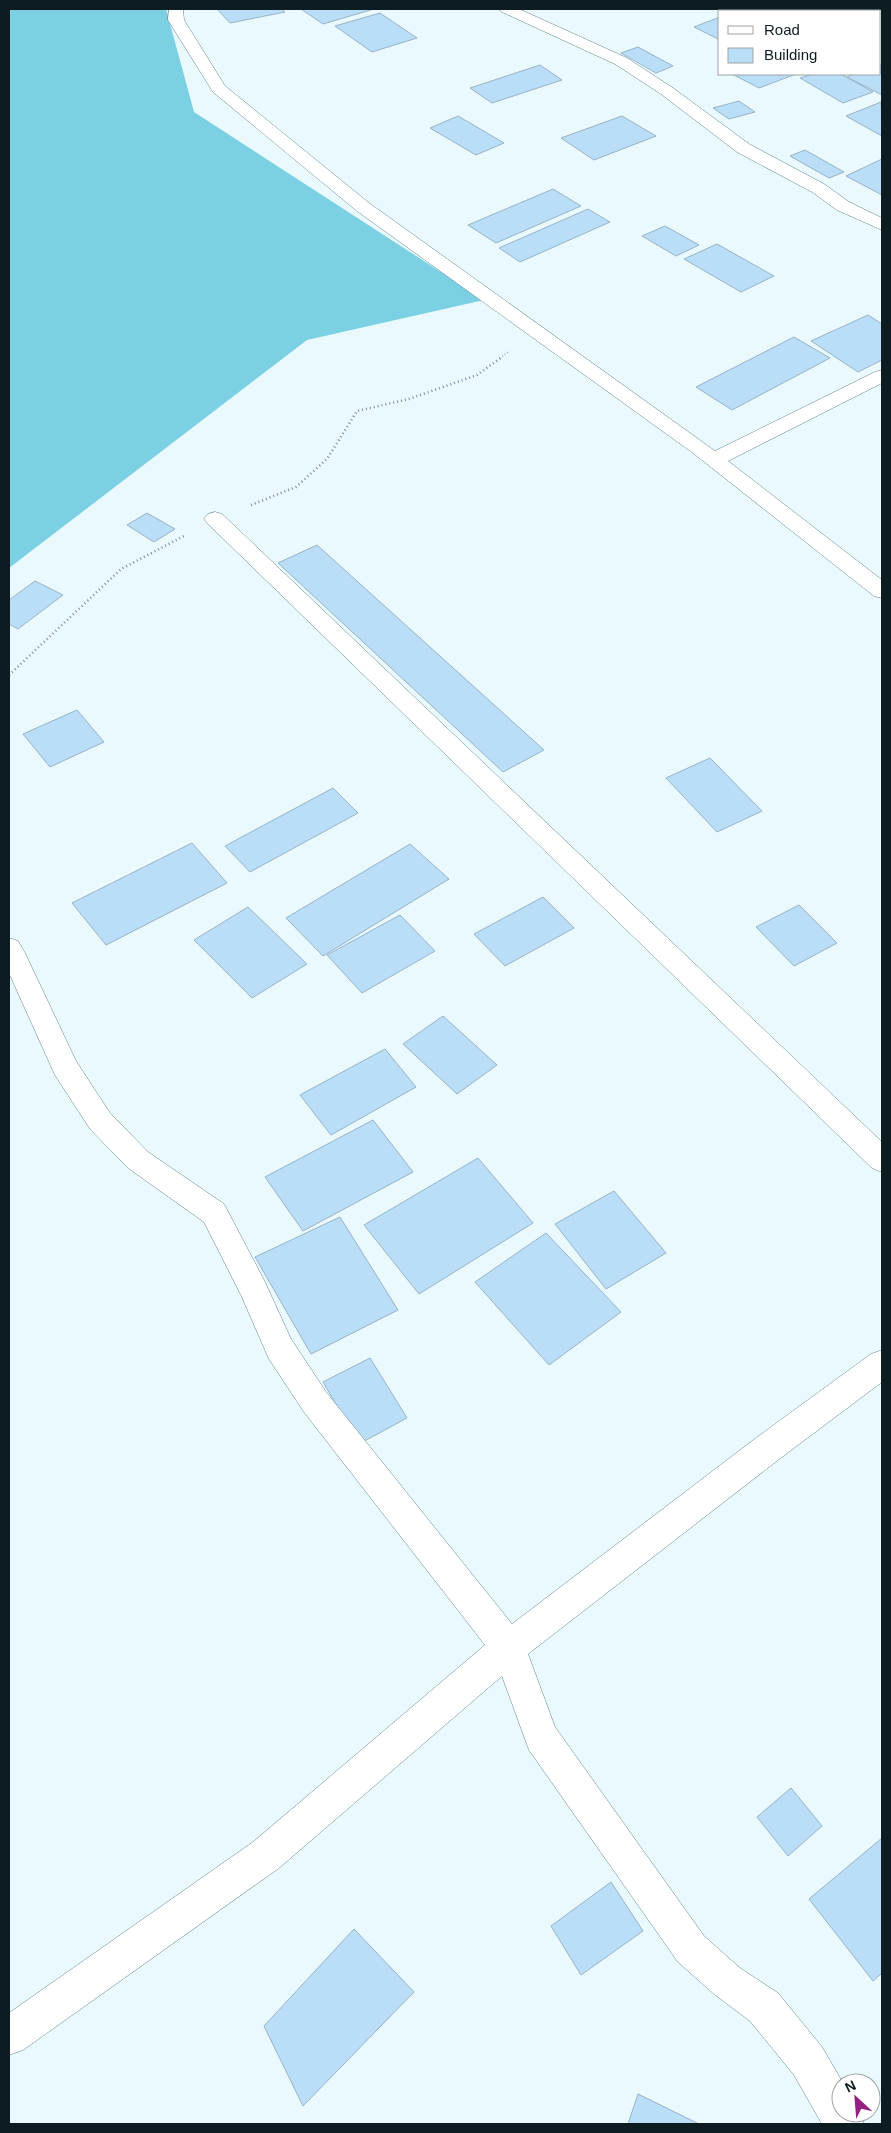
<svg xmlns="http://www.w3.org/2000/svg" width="891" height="2133" font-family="Arial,sans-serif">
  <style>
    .forest { fill: #7bd0e4 }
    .building { fill: #badef8; stroke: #97b3c8 }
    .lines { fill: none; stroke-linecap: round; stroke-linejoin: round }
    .minor-casing { stroke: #5d828b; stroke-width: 1 }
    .path-far1 { stroke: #7c8c90; stroke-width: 2; stroke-dasharray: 0.5 2.5; stroke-linecap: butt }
    .path { stroke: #7c8c90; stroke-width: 2.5; stroke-dasharray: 1 3; stroke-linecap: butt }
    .minor { fill: #fff; fill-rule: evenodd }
  </style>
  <rect width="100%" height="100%" fill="#e9f9fd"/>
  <path class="forest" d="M9,9H166L194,112L484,300L307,340L9,568Z"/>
  <g class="building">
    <path d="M217,9H282L285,12L230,23Z"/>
    <path d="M301,9H374L323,24Z"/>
    <path d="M380,13L417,38L372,52L335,26Z"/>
    <path d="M720,17V40L694,27Z"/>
    <path d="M638,47L673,66L656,73L621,53Z"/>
    <path d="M880,64L882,65V95L847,77L854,74H880Z"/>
    <path d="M540,65L562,80L492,103L470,88Z"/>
    <path d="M732,74H796L759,88Z"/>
    <path d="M813,74H841L873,92L843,103L800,78Z"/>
    <path d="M739,101L755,112L729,119L713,108Z"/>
    <path d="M881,102L882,136L846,116Z"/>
    <path d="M458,116L504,143L476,155L430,128Z"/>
    <path d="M622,116L656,136L594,160L561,138Z"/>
    <path d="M805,150L844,172L829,178L790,156Z"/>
    <path d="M882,159V195L846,176Z"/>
    <path d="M553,189L581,206L496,243L468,225Z"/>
    <path d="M588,209L610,222L520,262L499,248Z"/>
    <path d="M665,226L699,245L676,256L642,236Z"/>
    <path d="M717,244L774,276L741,292L684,259Z"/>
    <path d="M868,315L882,324V360L858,372L811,341Z"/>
    <path d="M794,337L830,358L732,410L696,387Z"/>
    <path d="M147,513L175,529L154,542L127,525Z"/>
    <path d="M317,545L544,750L503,772L278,563Z"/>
    <path d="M35,581L63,595L18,629L9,624V600Z"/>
    <path d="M77,710L104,742L50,767L23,734Z"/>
    <path d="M710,758L762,811L717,832L666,778Z"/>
    <path d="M333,788L358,813L250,872L225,846Z"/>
    <path d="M192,843L227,883L106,945L72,903Z"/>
    <path d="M410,844L449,879L323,956L286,918Z"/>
    <path d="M543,897L574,928L505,966L474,934Z"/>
    <path d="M799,905L837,943L794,966L756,927Z"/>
    <path d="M248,907L307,964L252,998L194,940Z"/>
    <path d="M400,915L435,951L362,993L327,955Z"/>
    <path d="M443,1016L497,1065L457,1094L403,1044Z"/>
    <path d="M385,1049L416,1087L331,1135L300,1095Z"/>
    <path d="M373,1120L413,1172L303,1231L265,1177Z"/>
    <path d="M478,1158L533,1223L419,1294L364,1225Z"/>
    <path d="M614,1191L666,1253L606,1289L555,1224Z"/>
    <path d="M340,1217L398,1310L311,1354L255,1257Z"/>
    <path d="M546,1233L621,1312L549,1365L475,1282Z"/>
    <path d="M370,1358L407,1418L359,1444L323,1382Z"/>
    <path d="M791,1788L822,1826L788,1856L757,1817Z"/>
    <path d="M882,1838V1973L873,1981L809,1899Z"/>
    <path d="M611,1882L643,1931L581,1975L551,1926Z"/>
    <path d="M354,1929L414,1992L303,2106L264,2026Z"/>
    <path d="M638,2094L699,2124H628Z"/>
  </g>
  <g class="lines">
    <g class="minor-casing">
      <g id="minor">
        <path d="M169,9H183L184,20L225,86L369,203L715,451L875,372L882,370V383L728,461L882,580V598L874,596L693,453L357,211L213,92L168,20Z"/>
        <path d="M499,9H519L627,58L673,88L749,144L824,184L849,202L882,218V230L837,210L812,192L737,152L661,94L615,64L502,12Z"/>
        <path d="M215,512L222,514L882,1142V1172L872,1168L208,524L204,519L208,514Z"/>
        <path d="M9,938L18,941L25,953L76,1061L110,1113L148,1152L224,1204L264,1280L291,1339L326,1392L512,1624L756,1438L871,1354L882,1350V1382L778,1460L528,1654L555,1727L704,1936L740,1968L778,1993L822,2047L843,2083H841V2113H859L864,2124H822L794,2075L750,2021L714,1994L678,1962L529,1750L502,1676L279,1868L23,2050L9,2055V2013L253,1842L485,1645L304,1412L269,1359L241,1295L204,1222L128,1168L90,1129L55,1075L9,973Z"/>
      </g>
    </g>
    <path class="path-far1" d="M500,358L508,352"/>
    <g class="path">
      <path d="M251,505L296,487L327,459L357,411L409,399L477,375L502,357"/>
      <path d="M9,675L121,569L184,536"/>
    </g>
    <use href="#minor" class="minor"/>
  </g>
  <rect width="891" height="2133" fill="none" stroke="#0d1c20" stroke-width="20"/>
  <rect x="718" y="10" width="162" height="65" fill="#ffffff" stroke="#9ea4a6"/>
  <rect x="728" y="26" width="25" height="8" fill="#ffffff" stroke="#9ea4a6"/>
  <text x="764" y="35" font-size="15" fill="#0d1c20">Road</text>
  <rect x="728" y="48" width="25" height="15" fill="#badef8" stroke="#9ea4a6"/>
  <text x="764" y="60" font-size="15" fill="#0d1c20">Building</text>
  <g transform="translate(856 2098) rotate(334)"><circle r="24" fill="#ffffff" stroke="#9ea4a6"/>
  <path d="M0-4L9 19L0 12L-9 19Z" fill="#932180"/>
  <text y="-8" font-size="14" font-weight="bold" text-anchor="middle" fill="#0d1c20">N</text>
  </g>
</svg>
